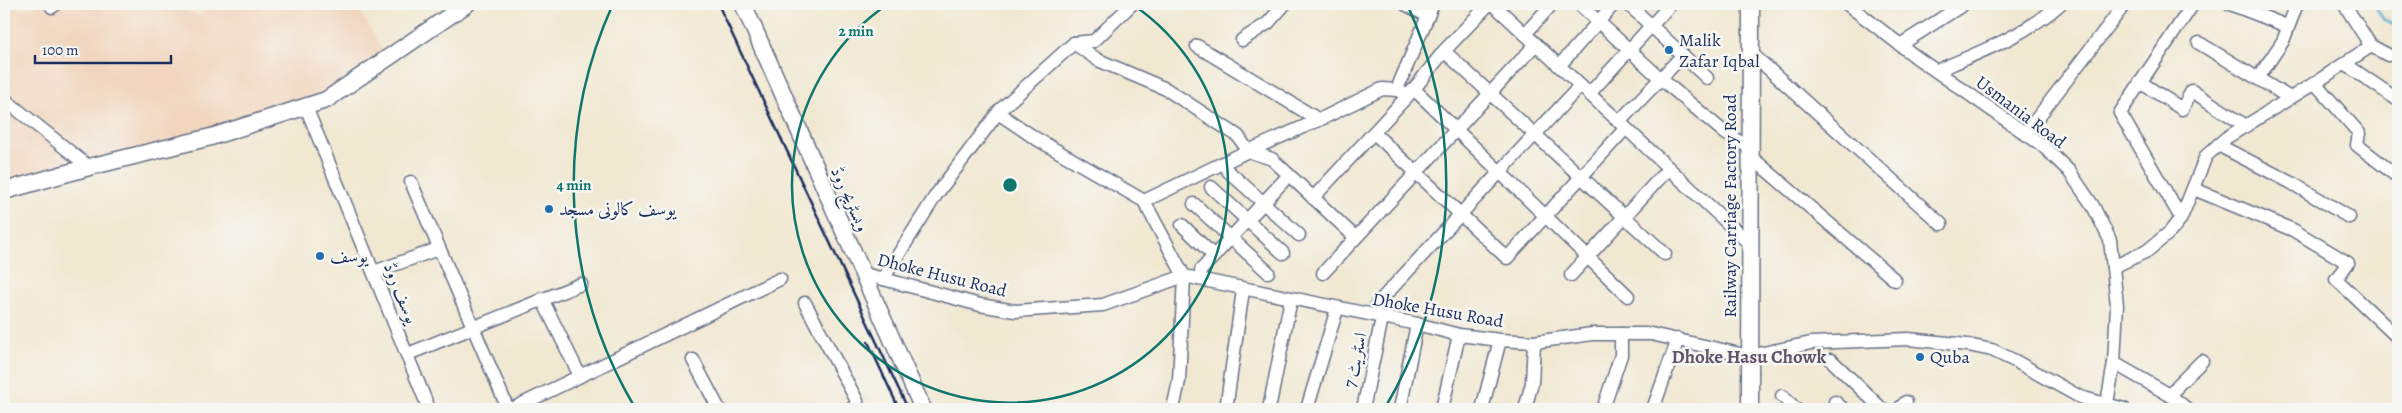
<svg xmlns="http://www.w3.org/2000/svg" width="2402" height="413" font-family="Alegreya,Amiri,serif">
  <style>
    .built { fill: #f1d5bd }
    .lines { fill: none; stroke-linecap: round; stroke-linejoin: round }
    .stream { stroke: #50aece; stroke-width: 2.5 }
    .minor-casing { stroke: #667087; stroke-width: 15 }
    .major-casing { stroke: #667087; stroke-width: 19 }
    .minor { stroke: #fff; stroke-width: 12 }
    .major { stroke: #fff; stroke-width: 16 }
    .rail { stroke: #1b2f5e; stroke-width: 2.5 }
    .ring { fill: none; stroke: #0f766e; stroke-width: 2.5 }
    .poi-dot { fill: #1f6fb2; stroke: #f6f6f2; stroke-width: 2 }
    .labels { text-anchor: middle; stroke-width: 5; stroke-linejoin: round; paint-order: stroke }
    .poi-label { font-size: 18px; fill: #1b2f5e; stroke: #f6f6f2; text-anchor: start }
    .street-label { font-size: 18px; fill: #1b2f5e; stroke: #f6f6f2 }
    .neighbourhood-label { font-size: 19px; font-weight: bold; fill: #62546c; stroke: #f6f6f2 }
    .centre { fill: #0f766e; stroke: #f6f6f2; stroke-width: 2.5 }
    .ring-label { font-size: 15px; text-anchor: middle; font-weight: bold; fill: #0f766e; stroke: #f6f6f2; stroke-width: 5; stroke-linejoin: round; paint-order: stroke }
  </style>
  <rect width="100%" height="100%" fill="#f6f6f2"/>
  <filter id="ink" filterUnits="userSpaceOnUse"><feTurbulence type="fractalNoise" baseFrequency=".02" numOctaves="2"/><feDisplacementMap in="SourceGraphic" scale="10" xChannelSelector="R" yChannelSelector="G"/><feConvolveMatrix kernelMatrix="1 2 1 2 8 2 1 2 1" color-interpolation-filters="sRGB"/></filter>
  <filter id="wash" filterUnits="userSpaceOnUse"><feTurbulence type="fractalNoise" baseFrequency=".0096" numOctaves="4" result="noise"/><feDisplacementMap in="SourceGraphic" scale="20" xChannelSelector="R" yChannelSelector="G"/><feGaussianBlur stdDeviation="1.12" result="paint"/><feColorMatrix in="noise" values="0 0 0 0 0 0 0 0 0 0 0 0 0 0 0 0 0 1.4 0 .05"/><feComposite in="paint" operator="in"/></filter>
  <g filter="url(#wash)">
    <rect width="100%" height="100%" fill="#f1e8d2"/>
    <path class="built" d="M4,4H13L21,10L42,4H164L201,16L207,4H356L387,58L326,100L4,189Z"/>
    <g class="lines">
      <path class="stream" d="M2374,4L2383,19L2398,28"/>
    </g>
  </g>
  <g filter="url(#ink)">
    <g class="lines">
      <g class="minor-casing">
        <g id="minor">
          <path d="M1405,4L1428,16"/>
          <path d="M1493,4L1751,245"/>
          <path d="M1579,4L1660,78L1725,133L1750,148"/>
          <path d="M1628,4L1707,78"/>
          <path d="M1847,4L1916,57L2042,145L2069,171L2093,206L2110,240L2117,305L2114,363L2106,409"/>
          <path d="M2230,4L2287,26"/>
          <path d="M2344,4L2371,46L2388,55"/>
          <path d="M52,7L56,4"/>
          <path d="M1525,34L1552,4"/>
          <path d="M1242,40L1268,23L1285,4"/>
          <path d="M1074,43L1098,60L1166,89L1238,136L1248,151L1319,120"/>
          <path d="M2199,43L2290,98"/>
          <path d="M1900,45L1964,4"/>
          <path d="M1197,46L1319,120L1382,89L1397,90"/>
          <path d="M1444,51L1665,254"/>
          <path d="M1751,53L1941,224"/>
          <path d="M2345,64L2398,100"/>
          <path d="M1559,66L1614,4"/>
          <path d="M1936,71C1978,53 2026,35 2060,4"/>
          <path d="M2258,78L2283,41L2297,4"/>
          <path d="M2140,82L2182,109L2192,91L2246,126"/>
          <path d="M2315,83L2359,133L2357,145L2398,177"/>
          <path d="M1414,89L1628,296"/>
          <path d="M1403,93L1397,90L1400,82L1433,4"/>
          <path d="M1589,94L1671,4"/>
          <path d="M4,99L89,167"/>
          <path d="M306,107L429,409"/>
          <path d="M998,113L1035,138L1144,201"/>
          <path d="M1619,122L1683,55"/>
          <path d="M1374,133L1507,258L1625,129"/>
          <path d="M2025,134L2125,4"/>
          <path d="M2218,145L2290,182L2349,217"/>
          <path d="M1750,156L1895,280"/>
          <path d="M1228,171L1299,235"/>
          <path d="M411,182L508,409"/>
          <path d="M1211,187L1283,253"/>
          <path d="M2194,189L2293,230L2348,263L2336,279L2395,335"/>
          <path d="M1313,198L1414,89L1444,51L1489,4"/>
          <path d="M1194,204L1268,272"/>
          <path d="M2181,218L2120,113L2193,4"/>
          <path d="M1182,225L1214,256"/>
          <path d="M2113,267L2147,251L2170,232L2181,218L2206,156L2226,138L2321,79L2371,46"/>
          <path d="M1201,270L1289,175"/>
          <path d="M374,272L438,249"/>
          <path d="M861,273L980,305L1015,311L1103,305L1184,276L1417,324L1459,335L1500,340L1534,342L1592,334H1651L1749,356L1811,343L1908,339L1968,345L1992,350L2015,361L2080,397L2124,409"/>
          <path d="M1323,273L1536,44"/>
          <path d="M1571,275L1668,169"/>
          <path d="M883,279L936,195L1000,110L1074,43L1094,41L1132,4"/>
          <path d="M542,299L580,376"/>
          <path d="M805,303L857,401L856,406L851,409"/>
          <path d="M1377,304L1580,86"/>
          <path d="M408,354L581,284"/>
          <path d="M693,360L719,409"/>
          <path d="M1831,360L1882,409"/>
          <path d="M2114,363L2168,394L2187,409"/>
          <path d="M1782,396L1796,409"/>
          <path d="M2171,396L2178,385L2202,361"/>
          <path d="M1835,402L1843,409"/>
          <path d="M512,409L780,279"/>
          <path d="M1173,409L1179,381L1184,276L1144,201L1248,151L1272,159L1355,237"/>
          <path d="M1226,409L1243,290"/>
          <path d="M1269,409L1291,299"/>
          <path d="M1307,409L1337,309"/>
          <path d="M1363,409L1382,318"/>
          <path d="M1400,409L1417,324"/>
          <path d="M1442,409L1459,335"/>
          <path d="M1482,409L1500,340"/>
          <path d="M1525,409L1532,383L1534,342"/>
          <path d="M1603,409L1621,355V334"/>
          <path d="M1653,409L1678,339"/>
          <path d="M1899,409L1906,402"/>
        </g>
      </g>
      <g class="major-casing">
        <g id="major">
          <path d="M743,4L923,409"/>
          <path d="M4,191L89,167L211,137L326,100L467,4"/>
          <path d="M1750,409L1751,4"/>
        </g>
      </g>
      <use href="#minor" class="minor"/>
      <use href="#major" class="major"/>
      <g class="rail">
        <path d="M718,4L908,409"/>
        <path d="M868,342L899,409"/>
      </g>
    </g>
  </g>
  <g class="ring">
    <path d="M1132 4A218 218 0 1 1 888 4"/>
    <path d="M634 406A436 436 0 0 1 613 4M1407 4A436 436 0 0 1 1386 406"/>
  </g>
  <g class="poi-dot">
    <circle cx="1669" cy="50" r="5"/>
    <circle cx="549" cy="209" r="5"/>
    <circle cx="320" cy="256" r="5"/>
    <circle cx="1920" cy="357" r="5"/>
  </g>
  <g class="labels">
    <g class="poi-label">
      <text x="1679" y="46">Malik<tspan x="1679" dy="21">Zafar Iqbal</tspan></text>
      <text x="559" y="215">یوسف کالونی مسجد</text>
      <text x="330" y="262">یوسف</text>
      <text x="1930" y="363">Quba</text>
    </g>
    <g class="street-label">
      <text transform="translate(2021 112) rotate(37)" y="6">Usmania Road</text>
      <text transform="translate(850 199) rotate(66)" y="6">ویسٹریج روڈ</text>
      <text transform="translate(1730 206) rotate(-90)" y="6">Railway Carriage Factory Road</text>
      <text transform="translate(942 275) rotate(14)" y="6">Dhoke Husu Road</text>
      <text transform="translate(401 293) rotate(68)" y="6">یوسف روڈ</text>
      <text transform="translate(1438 310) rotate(10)" y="6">Dhoke Husu Road</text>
      <text transform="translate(1355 360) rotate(-78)" y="6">اسٹریٹ 7</text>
    </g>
    <g class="neighbourhood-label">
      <text x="1749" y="363">Dhoke Hasu Chowk</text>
    </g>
  </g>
  <circle cx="1010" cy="185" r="8" class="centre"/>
  <g class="ring-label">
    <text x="856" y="36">2 min</text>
    <text x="574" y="190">4 min</text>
  </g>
  <rect width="2402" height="413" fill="none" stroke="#f6f6f2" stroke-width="20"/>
  <path d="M35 55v8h136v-8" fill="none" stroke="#1b2f5e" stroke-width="2.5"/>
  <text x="42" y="55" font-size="15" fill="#1b2f5e" stroke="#f6f6f2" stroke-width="4" paint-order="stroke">100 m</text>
</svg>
